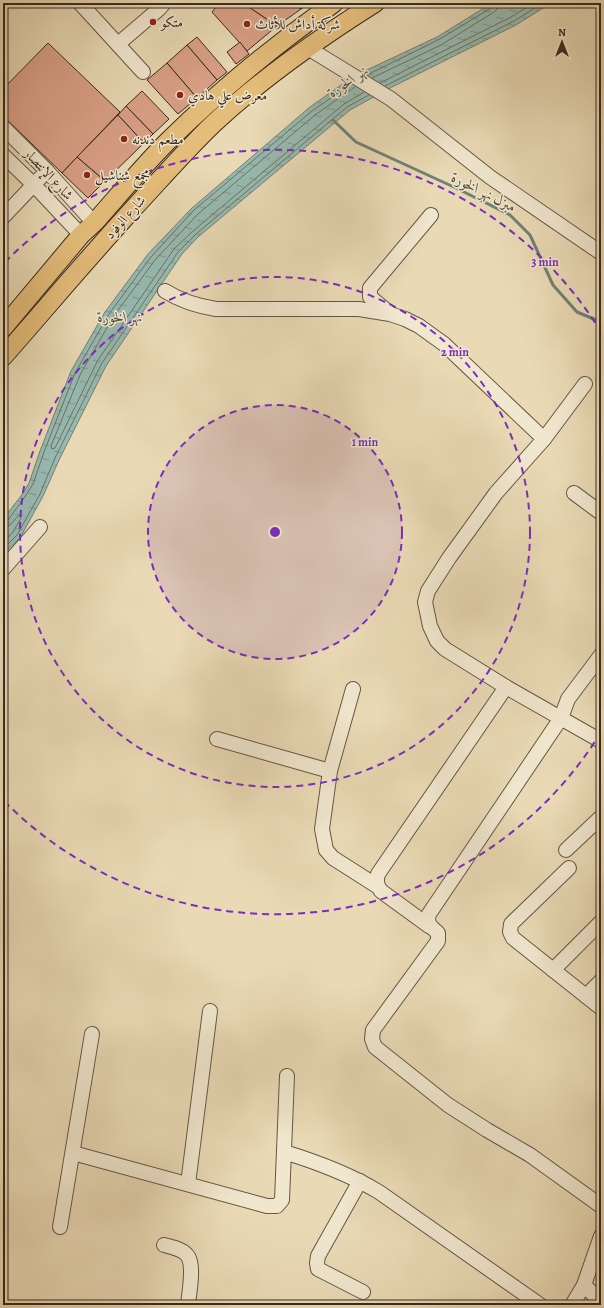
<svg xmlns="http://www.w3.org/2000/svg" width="604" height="1308" font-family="Alegreya,Amiri,serif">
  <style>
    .water { fill: url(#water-ripples); stroke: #718176 }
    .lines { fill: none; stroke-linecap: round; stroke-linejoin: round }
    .shore { stroke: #687268; stroke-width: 1 }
    .stream { stroke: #718176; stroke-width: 3 }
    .building { fill: #daa187; stroke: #382b1e }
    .minor-casing { stroke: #645744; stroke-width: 16 }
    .major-casing { stroke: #382b1e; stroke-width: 20 }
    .minor { stroke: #f1e7cf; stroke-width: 14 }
    .major { stroke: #e4bd7a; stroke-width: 18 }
    .ring { fill: none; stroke: #7b2cbf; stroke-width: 2; stroke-dasharray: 7 5 }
    .poi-dot { fill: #8f2418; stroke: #f1e7cf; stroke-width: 1.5 }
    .labels { text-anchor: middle; stroke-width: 3; stroke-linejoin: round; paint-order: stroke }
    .poi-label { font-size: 14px; fill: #382b1e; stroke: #f1e7cf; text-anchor: start }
    .street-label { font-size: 14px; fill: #382b1e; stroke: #f1e7cf }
    .water-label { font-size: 15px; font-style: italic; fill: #504f43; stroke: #f1e7cf }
    .centre { fill: #7b2cbf; stroke: #f1e7cf; stroke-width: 2 }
    .ring-label { font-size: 12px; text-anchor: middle; font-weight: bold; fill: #7b2cbf; stroke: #f1e7cf; stroke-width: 3; stroke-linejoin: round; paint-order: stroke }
  </style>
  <defs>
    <pattern id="water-ripples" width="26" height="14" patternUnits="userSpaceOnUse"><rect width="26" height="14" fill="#97bab1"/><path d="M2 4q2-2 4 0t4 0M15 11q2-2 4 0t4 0" fill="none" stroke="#7c978f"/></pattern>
  </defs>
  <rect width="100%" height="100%" fill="#e9dab5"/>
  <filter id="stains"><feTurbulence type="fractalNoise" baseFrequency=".005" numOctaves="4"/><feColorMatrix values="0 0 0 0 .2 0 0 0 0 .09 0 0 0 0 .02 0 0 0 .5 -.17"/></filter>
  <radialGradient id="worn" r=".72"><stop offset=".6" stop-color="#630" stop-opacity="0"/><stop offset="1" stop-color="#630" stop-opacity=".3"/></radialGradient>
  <path class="water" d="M492,3H551L516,25L390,88L350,110L198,237L182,254L106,366L59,460L43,496L20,538L3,554V519L21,496L29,483L40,451L71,371L105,312L148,254L192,208L310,107L354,76L437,37Z"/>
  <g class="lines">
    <g class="shore">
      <path d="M367,75L438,40L491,8L493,3"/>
      <path d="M372,78L441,45L494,12L497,9L498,3"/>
      <path d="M380,83L511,17L534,3"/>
      <path d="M385,86L514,21L543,3"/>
      <path d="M355,87L315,115L198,214L155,260L113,317L80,375L51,446L52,449L55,448L98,360L174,249L193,231L344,104L364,92"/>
      <path d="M3,522L8,520L24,498L33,484L44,452L75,373L109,314L151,257L194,210L312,111L351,84"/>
      <path d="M3,527L10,525L18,516H21V518L13,532L3,542"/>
      <path d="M3,549L17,535L40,494L55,458L102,363L178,252L196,234L347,107L369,95"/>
    </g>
    <path class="stream" d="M333,120L356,142L456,188L510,215L530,235L553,285L577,312L601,322"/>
  </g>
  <g class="building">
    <path d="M219,3H243L277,26L247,51L212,12Z"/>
    <path d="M243,3H292L301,9L277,26Z"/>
    <path d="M292,3H310L301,9Z"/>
    <path d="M197,37L227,72L217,80L187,45Z"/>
    <path d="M240,42L249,54L236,64L227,52Z"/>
    <path d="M48,43L120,112L62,173L3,116V89Z"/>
    <path d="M187,45L217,80L197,98L167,63Z"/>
    <path d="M167,63L197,98L178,114L147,80Z"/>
    <path d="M142,91L169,119L153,134L126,106Z"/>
    <path d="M126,106L153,134L144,143L118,115Z"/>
    <path d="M118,115L144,143L105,181L77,157Z"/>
    <path d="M77,157L105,181L88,198L62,173Z"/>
  </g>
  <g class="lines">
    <g class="minor-casing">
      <g id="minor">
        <path d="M80,3L143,72"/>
        <path d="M118,44L159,9L164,3"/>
        <path d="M308,48L391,99L490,177L601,253"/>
        <path d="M3,127L47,171L94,223"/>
        <path d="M3,155L34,185L81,235"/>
        <path d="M3,217L40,178"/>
        <path d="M165,291C181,301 197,306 216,309H359L390,314L405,319L419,326L444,344L544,439"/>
        <path d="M388,312L370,297V288L431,215"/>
        <path d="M585,384L544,439L496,493L449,558L428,591L425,602L430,626L437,641L445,649L506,687L601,741"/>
        <path d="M574,493L601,513"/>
        <path d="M3,569L40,527"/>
        <path d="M601,655L568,699L561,718L429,914C426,923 431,927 438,933V941L373,1030L372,1039L375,1047L448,1105L487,1130L530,1155L601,1206"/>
        <path d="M353,689L330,771L322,829L326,850L333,858L377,886"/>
        <path d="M217,739L330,771"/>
        <path d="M566,850L601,817"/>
        <path d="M569,868L511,924L510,932L513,938L601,1008"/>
        <path d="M429,926L381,891C377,885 376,882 378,874L506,687"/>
        <path d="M553,970L601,922"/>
        <path d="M586,996L601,981"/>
        <path d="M284,1152C317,1162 349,1174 379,1192L540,1305"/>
        <path d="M73,1153L267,1206H277L282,1200L287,1076"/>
        <path d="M360,1181L318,1256L317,1263L318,1269L363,1292"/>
        <path d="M188,1184L210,1011"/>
        <path d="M60,1227L92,1034"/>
        <path d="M164,1245C172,1247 182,1249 187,1255C195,1264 189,1293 188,1305"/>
        <path d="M584,1285L601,1302"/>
        <path d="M572,1305L584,1285L601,1236"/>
      </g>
    </g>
    <g class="major-casing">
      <g id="major">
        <path d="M3,328L81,235L94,223C118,196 142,167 167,142C219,91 275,45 334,3"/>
        <path d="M3,357C46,308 88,258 132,210C159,181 185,151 213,124C262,78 318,39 375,3"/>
      </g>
    </g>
    <use href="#minor" class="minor"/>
    <use href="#major" class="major"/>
  </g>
  <circle cx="275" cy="532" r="127" fill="#7b2cbf" fill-opacity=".12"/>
  <g class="ring">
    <circle cx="275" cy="532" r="127"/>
    <circle cx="275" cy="532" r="255"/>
    <path d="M601 732A382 382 0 0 1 5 802M5 262A382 382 0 0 1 601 332"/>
  </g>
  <g class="poi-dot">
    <circle cx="153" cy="22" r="4"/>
    <circle cx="247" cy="24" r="4"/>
    <circle cx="180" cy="95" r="4"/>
    <circle cx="124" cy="139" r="4"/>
    <circle cx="87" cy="175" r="4"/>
  </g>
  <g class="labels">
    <g class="poi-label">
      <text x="161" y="27">متكو</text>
      <text x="255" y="29">شركة أداش للأثاث</text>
      <text x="188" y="100">معرض علي هادي</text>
      <text x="132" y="144">مطعم دندنه</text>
      <text x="95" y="180">مجمع شناشيل</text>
    </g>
    <g class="street-label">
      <text transform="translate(49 174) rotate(47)" y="5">شارع الإنتصار</text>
      <text transform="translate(125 217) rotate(-48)" y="5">شارع الوفود</text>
    </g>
    <g class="water-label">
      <text transform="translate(348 81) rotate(-34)" y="5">نهر الخورة</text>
      <text transform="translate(484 192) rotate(27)" y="5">مبزل نهر الخورة</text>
      <text x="120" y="322">نهر الخورة</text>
    </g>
  </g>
  <circle cx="275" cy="532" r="6" class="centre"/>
  <g class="ring-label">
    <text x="545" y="266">3 min</text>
    <text x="455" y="356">2 min</text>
    <text x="365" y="446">1 min</text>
  </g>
  <rect width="604" height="1308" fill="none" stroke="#e9dab5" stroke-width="16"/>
  <rect x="4" y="4" width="596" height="1300" fill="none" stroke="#382b1e" stroke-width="2"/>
  <rect x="8" y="8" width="588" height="1292" fill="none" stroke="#382b1e"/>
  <g transform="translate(562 42)" stroke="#f1e7cf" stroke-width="3" paint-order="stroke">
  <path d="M0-3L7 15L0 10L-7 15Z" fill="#382b1e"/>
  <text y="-6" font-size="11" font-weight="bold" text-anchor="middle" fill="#382b1e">N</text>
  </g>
  <rect width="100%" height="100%" filter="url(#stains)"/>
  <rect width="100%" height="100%" fill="url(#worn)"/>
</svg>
